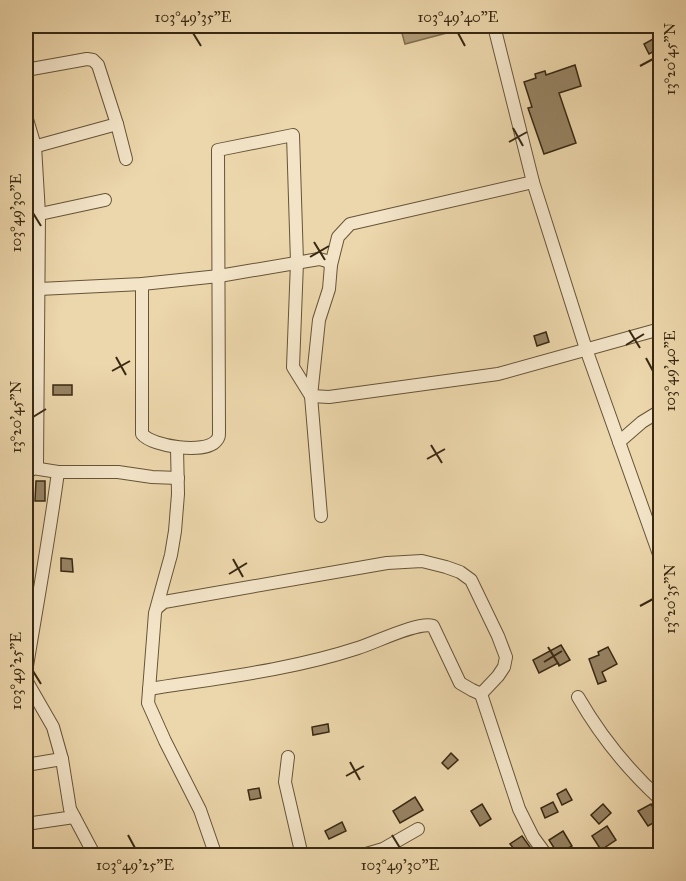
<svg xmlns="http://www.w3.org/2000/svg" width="686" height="881" font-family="'IM FELL Great Primer',serif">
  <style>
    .water { fill: #af9b77; stroke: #7f6d4f; stroke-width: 1.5 }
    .building { fill: #968262; stroke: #382812; stroke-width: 1.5 }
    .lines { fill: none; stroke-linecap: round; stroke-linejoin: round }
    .street-casing { stroke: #655438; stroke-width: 14 }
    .street { stroke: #f3e4c8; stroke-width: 12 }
    .ticks { fill: none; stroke: #382812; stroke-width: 2 }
    .neatline { fill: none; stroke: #382812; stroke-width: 2 }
    .ticks-label { font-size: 15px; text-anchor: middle; fill: #382812 }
  </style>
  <rect width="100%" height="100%" fill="#ecd6ab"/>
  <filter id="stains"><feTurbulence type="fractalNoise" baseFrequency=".00333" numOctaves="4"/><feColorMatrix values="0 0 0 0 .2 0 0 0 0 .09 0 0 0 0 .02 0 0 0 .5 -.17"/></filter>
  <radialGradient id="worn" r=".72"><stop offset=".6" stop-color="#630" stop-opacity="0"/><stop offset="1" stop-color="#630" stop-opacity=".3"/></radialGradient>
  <path class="water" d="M400,26H466V28L405,44Z"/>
  <g class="building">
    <path d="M660,35V48L649,54L644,44Z"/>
    <path d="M575,65L581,86L559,93L576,143L544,154L528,108L532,107L524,82L536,78L535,74L545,71L546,75Z"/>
    <path d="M546,332L549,342L537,346L534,336Z"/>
    <rect x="53" y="385" width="19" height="10"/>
    <path d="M36,481H45V501H35Z"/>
    <path d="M61,558L72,559L73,572L61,571Z"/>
    <path d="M561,645L570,660L559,666L558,663L539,673L533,660Z"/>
    <path d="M608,647L617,664L602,672L606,681L598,684L589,659L599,655L598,652Z"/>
    <path d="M328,724L329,732L313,735L312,727Z"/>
    <path d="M451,753L458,760L448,769L442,763Z"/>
    <path d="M259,788L261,798L250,800L248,790Z"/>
    <path d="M566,789L572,800L562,805L557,794Z"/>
    <path d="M415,797L423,810L400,823L393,811Z"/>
    <path d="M553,802L558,812L545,818L541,808Z"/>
    <path d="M482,804L491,819L480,826L471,811Z"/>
    <path d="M603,804L611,813L599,824L591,815Z"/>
    <path d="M651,804L660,819L648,826L638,811Z"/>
    <path d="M342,822L346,831L329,839L325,831Z"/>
    <path d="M607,826L616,840L601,850L592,836Z"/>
    <path d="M563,831L572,846L558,854L549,840Z"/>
    <path d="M522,836L530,847L519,855L510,844Z"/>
  </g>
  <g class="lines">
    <g class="street-casing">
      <g id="street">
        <path d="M494,26L533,182L586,349L660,557"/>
        <path d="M26,70L87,59L93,60L98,65L117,124L126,159"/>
        <path d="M26,116L35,146L39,214L37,464L31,470L26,472"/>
        <path d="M26,149L117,124"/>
        <path d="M26,217L105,200"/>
        <path d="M142,284V434C153,447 205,454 216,441C219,438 219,436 219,432L218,150L293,135L297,262L293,367L311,396L329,397L498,374L660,329"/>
        <path d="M39,289L142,284L219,276L319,259L327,261L331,265"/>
        <path d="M619,442L642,422L660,411"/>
        <path d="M177,448L178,494L175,531L171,555L155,613L148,703L165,741L200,810L216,856"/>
        <path d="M58,472H118L152,477L178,478"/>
        <path d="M321,516L311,396L319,320L329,289L331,265L338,237L350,224L533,182"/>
        <path d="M26,672C37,605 49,539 58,472L33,468"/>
        <path d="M26,680L53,727L62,759L70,809L95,856"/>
        <path d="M149,689C219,678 291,670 358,648C375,643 418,621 433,626L460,683L472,690L481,694L498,676L504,667L506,657L498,636L471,580L460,572L446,567L422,561L387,563L164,602L158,607"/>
        <path d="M481,694L519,809L533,837L547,856"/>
        <path d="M578,697C600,735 628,770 660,799"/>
        <path d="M288,757L285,782L302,856"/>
        <path d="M26,765L62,759"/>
        <path d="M26,824L74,817"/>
        <path d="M359,856L383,849L418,829"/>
      </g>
    </g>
    <use href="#street" class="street"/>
  </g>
  <path class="ticks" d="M193,33L201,46M458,33L465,46M640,66L653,59M513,128L523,146M509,142L527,132M33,213L41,226M314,242L325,260M310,257L329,246M629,330L640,348M626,345L644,334M116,357L126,375M646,358L653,371M112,371L130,361M33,417L46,409M431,445L442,463M427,459L445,449M233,559L243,577M229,574L247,563M640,606L653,599M548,647L559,665M544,662L562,651M33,671L41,684M350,762L360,780M346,776L364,766M128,835L135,848M392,835L400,848"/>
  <rect width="686" height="881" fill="none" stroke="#ecd6ab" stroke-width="66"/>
  <rect x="33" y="33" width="620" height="815" class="neatline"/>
  <g class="ticks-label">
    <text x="193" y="22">103°49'35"E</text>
    <text x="458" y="22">103°49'40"E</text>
    <text transform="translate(670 59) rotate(-90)" y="5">13°20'45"N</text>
    <text transform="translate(16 213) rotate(-90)" y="5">103°49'30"E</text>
    <text transform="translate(670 371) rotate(-90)" y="5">103°49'40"E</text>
    <text transform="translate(16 417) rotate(-90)" y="5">13°20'45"N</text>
    <text transform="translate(670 599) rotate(-90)" y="5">13°20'35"N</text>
    <text transform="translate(16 671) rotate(-90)" y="5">103°49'25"E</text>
    <text x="135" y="870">103°49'25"E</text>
    <text x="400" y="870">103°49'30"E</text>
  </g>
  <rect width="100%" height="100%" filter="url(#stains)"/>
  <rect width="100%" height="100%" fill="url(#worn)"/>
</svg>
